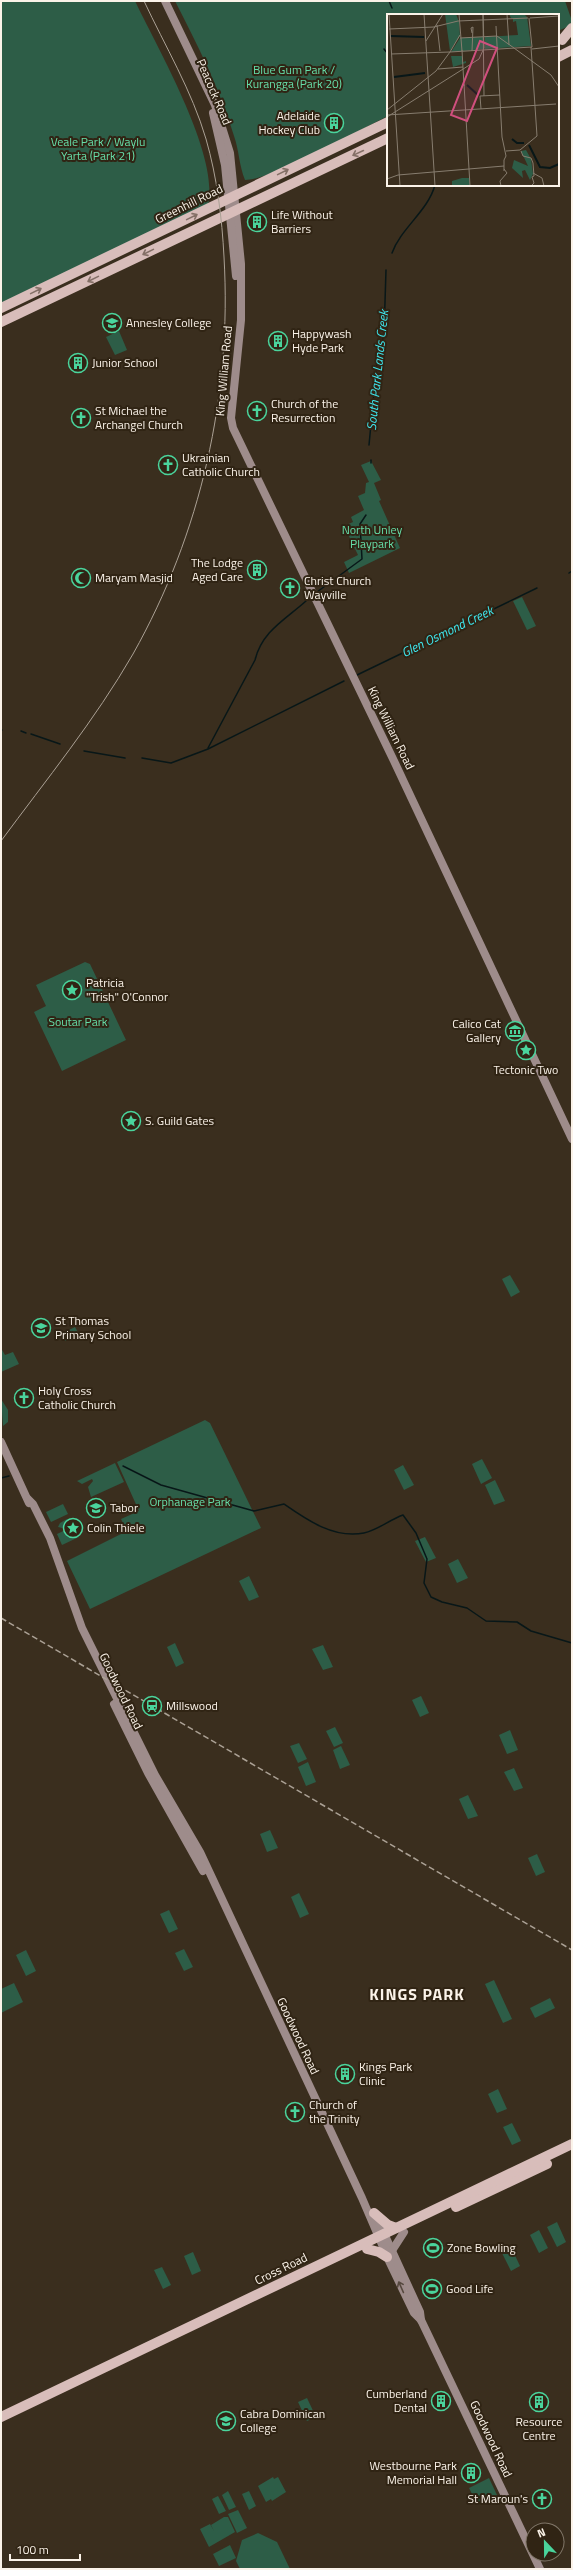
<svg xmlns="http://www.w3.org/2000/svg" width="573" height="2570" font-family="'Titillium Web',sans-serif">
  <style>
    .green { fill: #2d5d47 }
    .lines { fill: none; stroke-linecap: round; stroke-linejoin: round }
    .stream { stroke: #081718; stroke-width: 1.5 }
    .secondary { stroke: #9e8c8b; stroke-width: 8 }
    .highway { stroke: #d8bdba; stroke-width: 10 }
    .tram { stroke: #aba195; stroke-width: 1 }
    .rail { stroke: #aba195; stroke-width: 1.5; stroke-dasharray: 6 3; stroke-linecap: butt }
    .oneway { stroke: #847067 }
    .oneway2 { stroke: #56483e }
    .labels { text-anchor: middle; stroke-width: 4; stroke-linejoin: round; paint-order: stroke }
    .park-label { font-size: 12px; fill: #66dea9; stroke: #302414 }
    .street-label { font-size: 12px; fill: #fbf3e9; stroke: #302414 }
    .poi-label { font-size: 12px; fill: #fbf3e9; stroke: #302414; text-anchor: start }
    .water-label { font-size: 13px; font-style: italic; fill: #3ee8f0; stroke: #302414 }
    .district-label { font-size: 16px; font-weight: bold; letter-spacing: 1px; fill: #fbf3e9; stroke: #302414 }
    .inset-river { fill: none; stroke: #081718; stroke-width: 2 }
    .inset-road { fill: none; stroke: #877d6f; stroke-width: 1 }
    .view { fill: #d04f7e; fill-opacity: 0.15; stroke: #d04f7e; stroke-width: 2 }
    .inset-edge { fill: none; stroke: #fbf3e9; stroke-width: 2 }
  </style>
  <rect width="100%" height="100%" fill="#3a2e1e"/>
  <g class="green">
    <path d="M1,1H135C157,47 220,156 208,204L1,304Z"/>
    <path d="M175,1H565L572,21L569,26L558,31V15H388V116C359,130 272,180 245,180C239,165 239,150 234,136C220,89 197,44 175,1Z"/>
    <path d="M119,331L127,350L115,355L106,337Z"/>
    <path d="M371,461L381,480L374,483L381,500L379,501L400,548L349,573L344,562L358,555L344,526L353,522L351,517L364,510L358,496L365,493L366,483L369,482L361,465Z"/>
    <path d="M522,597L536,626L527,630L513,601Z"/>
    <path d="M85,962L90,964L126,1040L62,1071L34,1012L46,1006L36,985Z"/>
    <path d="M510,1275L520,1292L511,1297L502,1279Z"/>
    <path d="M75,1327L79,1334L65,1341L61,1334Z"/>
    <path d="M1,1348L5,1355L13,1352L19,1364L1,1372Z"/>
    <path d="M1,1399L8,1410V1422L3,1426Z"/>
    <path d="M205,1420L210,1423L261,1528L90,1609L67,1561L127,1531L121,1519L139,1511L117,1462Z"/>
    <path d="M482,1459L492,1478L481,1484L472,1464Z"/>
    <path d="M115,1463L124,1482L91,1497L88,1487L93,1481L92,1479L82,1484L77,1481Z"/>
    <path d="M403,1465L414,1485L404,1490L394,1470Z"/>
    <path d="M495,1480L505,1501L494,1505L485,1485Z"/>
    <path d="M63,1504L68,1514L51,1522L46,1512Z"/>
    <path d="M67,1519L70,1521V1525L62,1528L58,1527L60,1523Z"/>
    <path d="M74,1526L79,1537L62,1545L57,1534Z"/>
    <path d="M425,1537L436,1558L426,1562L415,1541Z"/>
    <path d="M458,1559L468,1578L457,1583L448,1564Z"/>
    <path d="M249,1576L259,1597L249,1601L239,1581Z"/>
    <path d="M175,1643L184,1663L176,1667L167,1647Z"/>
    <path d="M323,1645L333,1667L323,1670L312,1649Z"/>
    <path d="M421,1696L429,1713L420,1717L412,1700Z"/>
    <path d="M335,1727L343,1743L334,1747L326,1731Z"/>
    <path d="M510,1730L518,1750L507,1754L499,1735Z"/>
    <path d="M299,1743L307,1759L298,1763L290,1746Z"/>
    <path d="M341,1746L350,1765L340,1769L333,1750Z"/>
    <path d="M308,1762L316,1782L306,1786L298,1767Z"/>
    <path d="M514,1768L523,1788L514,1791L504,1772Z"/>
    <path d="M468,1795L478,1816L468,1819L459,1799Z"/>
    <path d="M270,1830L278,1848L267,1852L260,1834Z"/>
    <path d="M537,1854L545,1872L536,1876L528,1858Z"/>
    <path d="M299,1893L309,1914L300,1918L291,1897Z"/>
    <path d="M169,1910L178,1929L169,1933L160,1914Z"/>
    <path d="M184,1949L193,1967L184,1971L175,1953Z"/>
    <path d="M26,1950L36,1971L26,1976L16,1955Z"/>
    <path d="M494,1980L512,2019L503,2023L485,1984Z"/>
    <path d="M14,1983L23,2002L1,2013V1989Z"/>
    <path d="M550,1998L555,2008L535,2018L530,2008Z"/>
    <path d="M498,2089L507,2109L497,2113L488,2094Z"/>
    <path d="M512,2123L521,2141L512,2145L503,2127Z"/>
    <path d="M557,2222L566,2242L557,2247L547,2227Z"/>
    <path d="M539,2230L548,2248L539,2253L530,2235Z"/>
    <path d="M512,2249L520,2266L511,2271L502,2253Z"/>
    <path d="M193,2252L201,2271L192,2275L184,2256Z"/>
    <path d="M162,2267L171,2285L163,2289L154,2270Z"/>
    <path d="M307,2398L316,2417L307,2421L298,2402Z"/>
    <path d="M273,2477L274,2479L278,2477L286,2492L272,2501L271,2499L266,2502L258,2486Z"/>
    <path d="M489,2478L497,2495L477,2504L469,2488Z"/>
    <path d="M228,2491L236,2507L229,2510L222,2495Z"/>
    <path d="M249,2491L256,2506L249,2510L242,2494Z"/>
    <path d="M218,2496L226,2511L219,2514L212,2499Z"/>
    <path d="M238,2510L247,2528L237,2533L228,2514Z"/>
    <path d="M224,2517H228L235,2532L209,2547L200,2529L210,2524L214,2531L211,2525Z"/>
    <path d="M258,2533L277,2542L290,2569H240L236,2561L242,2540Z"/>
    <path d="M230,2545L236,2558L219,2566L213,2554Z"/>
  </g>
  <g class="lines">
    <g class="stream">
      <path d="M389,1L392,8"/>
      <path d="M384,49L388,54"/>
      <path d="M392,253C401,228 428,211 435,185"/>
      <path d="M369,445L377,361L384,334L386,270"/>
      <path d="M371,460V463"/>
      <path d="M569,573L572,571"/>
      <path d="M317,592L362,559L360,524L366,515"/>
      <path d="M357,675L537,588"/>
      <path d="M1,730H2"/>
      <path d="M21,731L26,733"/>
      <path d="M31,734L60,744"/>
      <path d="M208,748L255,660C262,631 286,619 306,601"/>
      <path d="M84,751L125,758"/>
      <path d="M142,758L171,763L208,749L344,681"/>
      <path d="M123,1466L161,1485L254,1511L284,1504C307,1520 334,1539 364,1533C378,1530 389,1520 403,1515L416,1533L427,1559L424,1583L431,1597L442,1602L467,1608L486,1621L517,1622L531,1631L572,1643"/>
      <path d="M1,1478L9,1476"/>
    </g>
    <g class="secondary">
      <path d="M165,1L215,105L230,153L241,264V320L231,418L233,428L394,761L572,1139"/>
      <path d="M213,113L225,165L236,276"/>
      <path d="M1,1442L29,1503"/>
      <path d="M28,1499L33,1504L50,1538L82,1628L155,1775L200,1852L362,2198L389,2261L414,2313L421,2320L540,2569"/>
      <path d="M114,1704L148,1773L203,1871"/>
      <path d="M376,2216L420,2312L421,2320"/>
      <path d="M393,2249L404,2232"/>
    </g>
    <g class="highway">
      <path d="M562,40L572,28"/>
      <path d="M558,57L572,50"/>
      <path d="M1,308L388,122"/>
      <path d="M1,322L388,138"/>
      <path d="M456,2207L547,2164"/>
      <path d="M374,2213L388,2225L396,2228"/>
      <path d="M367,2249L379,2252L387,2257"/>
      <path d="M1,2417L572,2144"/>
    </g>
    <path class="tram" d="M1,841C46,780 95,720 133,654C201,533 232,395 224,257C222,218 217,177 206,139C192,91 165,46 144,1"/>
    <path class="rail" d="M1,1618L572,1950"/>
  </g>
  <defs><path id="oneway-shaft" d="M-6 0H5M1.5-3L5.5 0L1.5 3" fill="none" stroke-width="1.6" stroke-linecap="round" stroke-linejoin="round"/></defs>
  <g class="oneway">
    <use href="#oneway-shaft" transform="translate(358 153) rotate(155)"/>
    <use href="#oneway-shaft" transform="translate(283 172) rotate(-26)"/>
    <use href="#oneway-shaft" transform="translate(192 217) rotate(-26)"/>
    <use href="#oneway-shaft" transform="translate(148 252) rotate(154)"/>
    <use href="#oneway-shaft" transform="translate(93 279) rotate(154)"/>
    <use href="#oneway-shaft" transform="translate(36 291) rotate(-26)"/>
  </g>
  <use class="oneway2" href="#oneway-shaft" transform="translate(401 2287) rotate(-114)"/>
  <defs>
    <g id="building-ring" transform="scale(1)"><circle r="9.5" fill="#302414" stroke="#4ad49c" stroke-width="1.5"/><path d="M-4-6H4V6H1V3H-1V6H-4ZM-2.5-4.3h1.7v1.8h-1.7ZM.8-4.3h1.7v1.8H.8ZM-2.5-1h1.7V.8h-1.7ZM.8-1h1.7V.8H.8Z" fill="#4ad49c"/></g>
    <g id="school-ring" transform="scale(1)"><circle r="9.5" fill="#302414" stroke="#4ad49c" stroke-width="1.5"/><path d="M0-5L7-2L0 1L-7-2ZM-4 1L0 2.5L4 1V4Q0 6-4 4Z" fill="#4ad49c"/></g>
    <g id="church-ring" transform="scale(1)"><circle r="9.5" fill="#302414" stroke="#4ad49c" stroke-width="1.5"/><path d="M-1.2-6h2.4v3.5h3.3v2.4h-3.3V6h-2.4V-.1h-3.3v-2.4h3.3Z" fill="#4ad49c"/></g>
    <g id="mosque-ring" transform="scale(1)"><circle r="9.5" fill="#302414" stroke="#4ad49c" stroke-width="1.5"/><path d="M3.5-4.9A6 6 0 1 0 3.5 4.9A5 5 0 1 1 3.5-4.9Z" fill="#4ad49c"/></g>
    <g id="sight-ring" transform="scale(1)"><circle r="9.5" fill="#302414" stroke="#4ad49c" stroke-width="1.5"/><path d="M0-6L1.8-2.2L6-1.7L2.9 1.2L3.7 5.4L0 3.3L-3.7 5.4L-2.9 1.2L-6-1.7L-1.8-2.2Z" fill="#4ad49c"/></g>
    <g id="museum-ring" transform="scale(1)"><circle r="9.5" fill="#302414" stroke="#4ad49c" stroke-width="1.5"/><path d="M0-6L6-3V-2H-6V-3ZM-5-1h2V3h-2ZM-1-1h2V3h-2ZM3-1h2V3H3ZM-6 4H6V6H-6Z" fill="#4ad49c"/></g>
    <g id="university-ring" transform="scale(1)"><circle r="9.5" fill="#302414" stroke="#4ad49c" stroke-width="1.5"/><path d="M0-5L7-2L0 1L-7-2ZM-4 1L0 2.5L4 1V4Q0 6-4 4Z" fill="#4ad49c"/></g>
    <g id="station-ring" transform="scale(1)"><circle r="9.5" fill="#302414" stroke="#4ad49c" stroke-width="1.5"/><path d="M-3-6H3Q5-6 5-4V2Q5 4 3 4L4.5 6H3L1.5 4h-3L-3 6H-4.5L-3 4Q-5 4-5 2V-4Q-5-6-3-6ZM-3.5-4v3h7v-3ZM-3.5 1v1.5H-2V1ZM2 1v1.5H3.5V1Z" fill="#4ad49c"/></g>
    <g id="stadium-ring" transform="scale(1)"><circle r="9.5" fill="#302414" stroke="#4ad49c" stroke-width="1.5"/><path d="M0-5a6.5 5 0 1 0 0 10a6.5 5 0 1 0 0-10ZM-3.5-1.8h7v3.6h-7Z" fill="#4ad49c"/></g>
  </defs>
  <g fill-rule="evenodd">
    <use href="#building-ring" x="334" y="123"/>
    <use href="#building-ring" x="257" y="222"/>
    <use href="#school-ring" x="112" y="323"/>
    <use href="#building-ring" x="278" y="341"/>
    <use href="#building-ring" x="78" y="363"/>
    <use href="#church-ring" x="257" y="411"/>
    <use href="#church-ring" x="81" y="418"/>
    <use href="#church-ring" x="168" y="465"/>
    <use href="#building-ring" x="257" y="570"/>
    <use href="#mosque-ring" x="81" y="578"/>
    <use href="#church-ring" x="290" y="588"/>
    <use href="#sight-ring" x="72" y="990"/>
    <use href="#museum-ring" x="515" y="1031"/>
    <use href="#sight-ring" x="526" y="1050"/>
    <use href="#sight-ring" x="131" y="1121"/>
    <use href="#school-ring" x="41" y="1328"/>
    <use href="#church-ring" x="24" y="1398"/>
    <use href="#university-ring" x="96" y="1508"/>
    <use href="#sight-ring" x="73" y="1528"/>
    <use href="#station-ring" x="152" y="1706"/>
    <use href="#building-ring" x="345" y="2074"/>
    <use href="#church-ring" x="295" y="2112"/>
    <use href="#stadium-ring" x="433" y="2248"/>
    <use href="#stadium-ring" x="432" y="2289"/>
    <use href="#building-ring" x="441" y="2401"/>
    <use href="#building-ring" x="539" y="2402"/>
    <use href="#school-ring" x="226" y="2421"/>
    <use href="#building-ring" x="471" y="2473"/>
    <use href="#church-ring" x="542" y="2499"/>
  </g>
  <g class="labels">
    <g class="park-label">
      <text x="294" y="74">Blue Gum Park /<tspan x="294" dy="14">Kurangga (Park 20)</tspan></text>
      <text x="98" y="146">Veale Park / Waylu<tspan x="98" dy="14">Yarta (Park 21)</tspan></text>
      <text x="372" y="534">North Unley<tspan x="372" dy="14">Playpark</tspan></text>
      <text x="78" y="1026">Soutar Park</text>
      <text x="190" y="1506">Orphanage Park</text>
    </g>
    <g class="street-label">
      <text transform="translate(214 92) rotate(67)" y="4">Peacock Road</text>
      <text transform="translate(189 204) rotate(-26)" y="4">Greenhill Road</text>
      <text transform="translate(224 371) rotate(-85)" y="4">King William Road</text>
      <text transform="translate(391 728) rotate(64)" y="4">King William Road</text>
      <text transform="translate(121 1691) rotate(64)" y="4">Goodwood Road</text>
      <text transform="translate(298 2036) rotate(65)" y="4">Goodwood Road</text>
      <text transform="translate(281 2269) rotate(-26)" y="4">Cross Road</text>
      <text transform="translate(491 2439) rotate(65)" y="4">Goodwood Road</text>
    </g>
    <g class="poi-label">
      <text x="320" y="120" text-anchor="end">Adelaide<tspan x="320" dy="14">Hockey Club</tspan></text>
      <text x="271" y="219">Life Without<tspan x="271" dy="14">Barriers</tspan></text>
      <text x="126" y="327">Annesley College</text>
      <text x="292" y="338">Happywash<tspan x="292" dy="14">Hyde Park</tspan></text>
      <text x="92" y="367">Junior School</text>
      <text x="271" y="408">Church of the<tspan x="271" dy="14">Resurrection</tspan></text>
      <text x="95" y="415">St Michael the<tspan x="95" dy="14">Archangel Church</tspan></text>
      <text x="182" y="462">Ukrainian<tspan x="182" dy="14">Catholic Church</tspan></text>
      <text x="243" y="567" text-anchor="end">The Lodge<tspan x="243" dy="14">Aged Care</tspan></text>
      <text x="95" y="582">Maryam Masjid</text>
      <text x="304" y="585">Christ Church<tspan x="304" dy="14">Wayville</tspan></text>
      <text x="86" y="987">Patricia<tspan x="86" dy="14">"Trish" O'Connor</tspan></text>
      <text x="501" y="1028" text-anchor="end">Calico Cat<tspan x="501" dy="14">Gallery</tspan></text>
      <text x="526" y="1074" text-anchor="middle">Tectonic Two</text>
      <text x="145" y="1125">S. Guild Gates</text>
      <text x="55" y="1325">St Thomas<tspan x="55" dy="14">Primary School</tspan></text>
      <text x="38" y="1395">Holy Cross<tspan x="38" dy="14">Catholic Church</tspan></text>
      <text x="110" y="1512">Tabor</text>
      <text x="87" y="1532">Colin Thiele</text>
      <text x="166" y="1710">Millswood</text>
      <text x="359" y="2071">Kings Park<tspan x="359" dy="14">Clinic</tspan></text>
      <text x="309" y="2109">Church of<tspan x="309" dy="14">the Trinity</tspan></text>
      <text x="447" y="2252">Zone Bowling</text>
      <text x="446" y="2293">Good Life</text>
      <text x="427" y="2398" text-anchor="end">Cumberland<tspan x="427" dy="14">Dental</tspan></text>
      <text x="240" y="2418">Cabra Dominican<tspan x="240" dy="14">College</tspan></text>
      <text x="539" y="2426" text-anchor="middle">Resource<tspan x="539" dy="14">Centre</tspan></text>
      <text x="457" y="2470" text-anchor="end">Westbourne Park<tspan x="457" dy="14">Memorial Hall</tspan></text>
      <text x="528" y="2503" text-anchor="end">St Maroun's</text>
    </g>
    <g class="water-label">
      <text transform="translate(377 370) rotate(-84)" y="5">South Park Lands Creek</text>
      <text transform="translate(447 631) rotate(-26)" y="5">Glen Osmond Creek</text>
    </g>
    <g class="district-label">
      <text x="417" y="2000">KINGS PARK</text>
    </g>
  </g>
  <g transform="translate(387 14)">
    <rect width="172" height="172" fill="#3a2e1e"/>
    <path d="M58,0H69L72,8L73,22L63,37ZM122,0H137L140,3L144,32L98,35V23L131,21L129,7L126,8V4H124ZM97,23V35L64,38L73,24ZM64,42H75L76,48L79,47V49L66,53ZM139,136L144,145L146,160L143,166L138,156L135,157L136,164L125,154L127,146L141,152L134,137ZM75,164H82L83,172H65V167Z" fill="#2d5d47"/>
    <path class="inset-river" d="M4,22L37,23M7,63L38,59M80,71L91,81M125,125L130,129H137M142,131L153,153L163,154L172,150"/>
    <path class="inset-road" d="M2,0L13,172M37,0L42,77M72,0L75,37M96,0L97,82M120,0L122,31M143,4L172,2M50,11L53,37M109,12L115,123L119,142L117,146V157M2,15L47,13L71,7L141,4M85,19L84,14L86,13L85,37M73,24L110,22L127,34M39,27L56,0M144,33L150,122M127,34L164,61L172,73M145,35L172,32M75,36L77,72M4,40L63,38L73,21M51,55L76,53M77,70L83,172M42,77L48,172M94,95L93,82L113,81M0,96L49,57L63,38L145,33L142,4M0,101L169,90M0,103L92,45L97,34L96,0M133,136L150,122M119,137L133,136M134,137L136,142L144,144L146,149L147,162L145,163L147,169L144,172M146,159L155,164L157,172M0,165L11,161L117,152M114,172L113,167L120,159L117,155"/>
    <path class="view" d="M93,27L110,34L80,107L64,101Z"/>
    <rect width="172" height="172" class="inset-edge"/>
  </g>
  <rect width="573" height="2570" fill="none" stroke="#fbf3e9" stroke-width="4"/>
  <g transform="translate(545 2542) rotate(338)"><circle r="19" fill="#302414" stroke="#817769"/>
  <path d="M0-3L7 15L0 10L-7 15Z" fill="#4ad49c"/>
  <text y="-6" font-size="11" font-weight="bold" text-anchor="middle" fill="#fbf3e9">N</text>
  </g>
  <path d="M10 2554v6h70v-6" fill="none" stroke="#fbf3e9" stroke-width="2"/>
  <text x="16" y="2554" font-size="12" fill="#fbf3e9" stroke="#302414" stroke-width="3" paint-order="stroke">100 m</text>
</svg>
